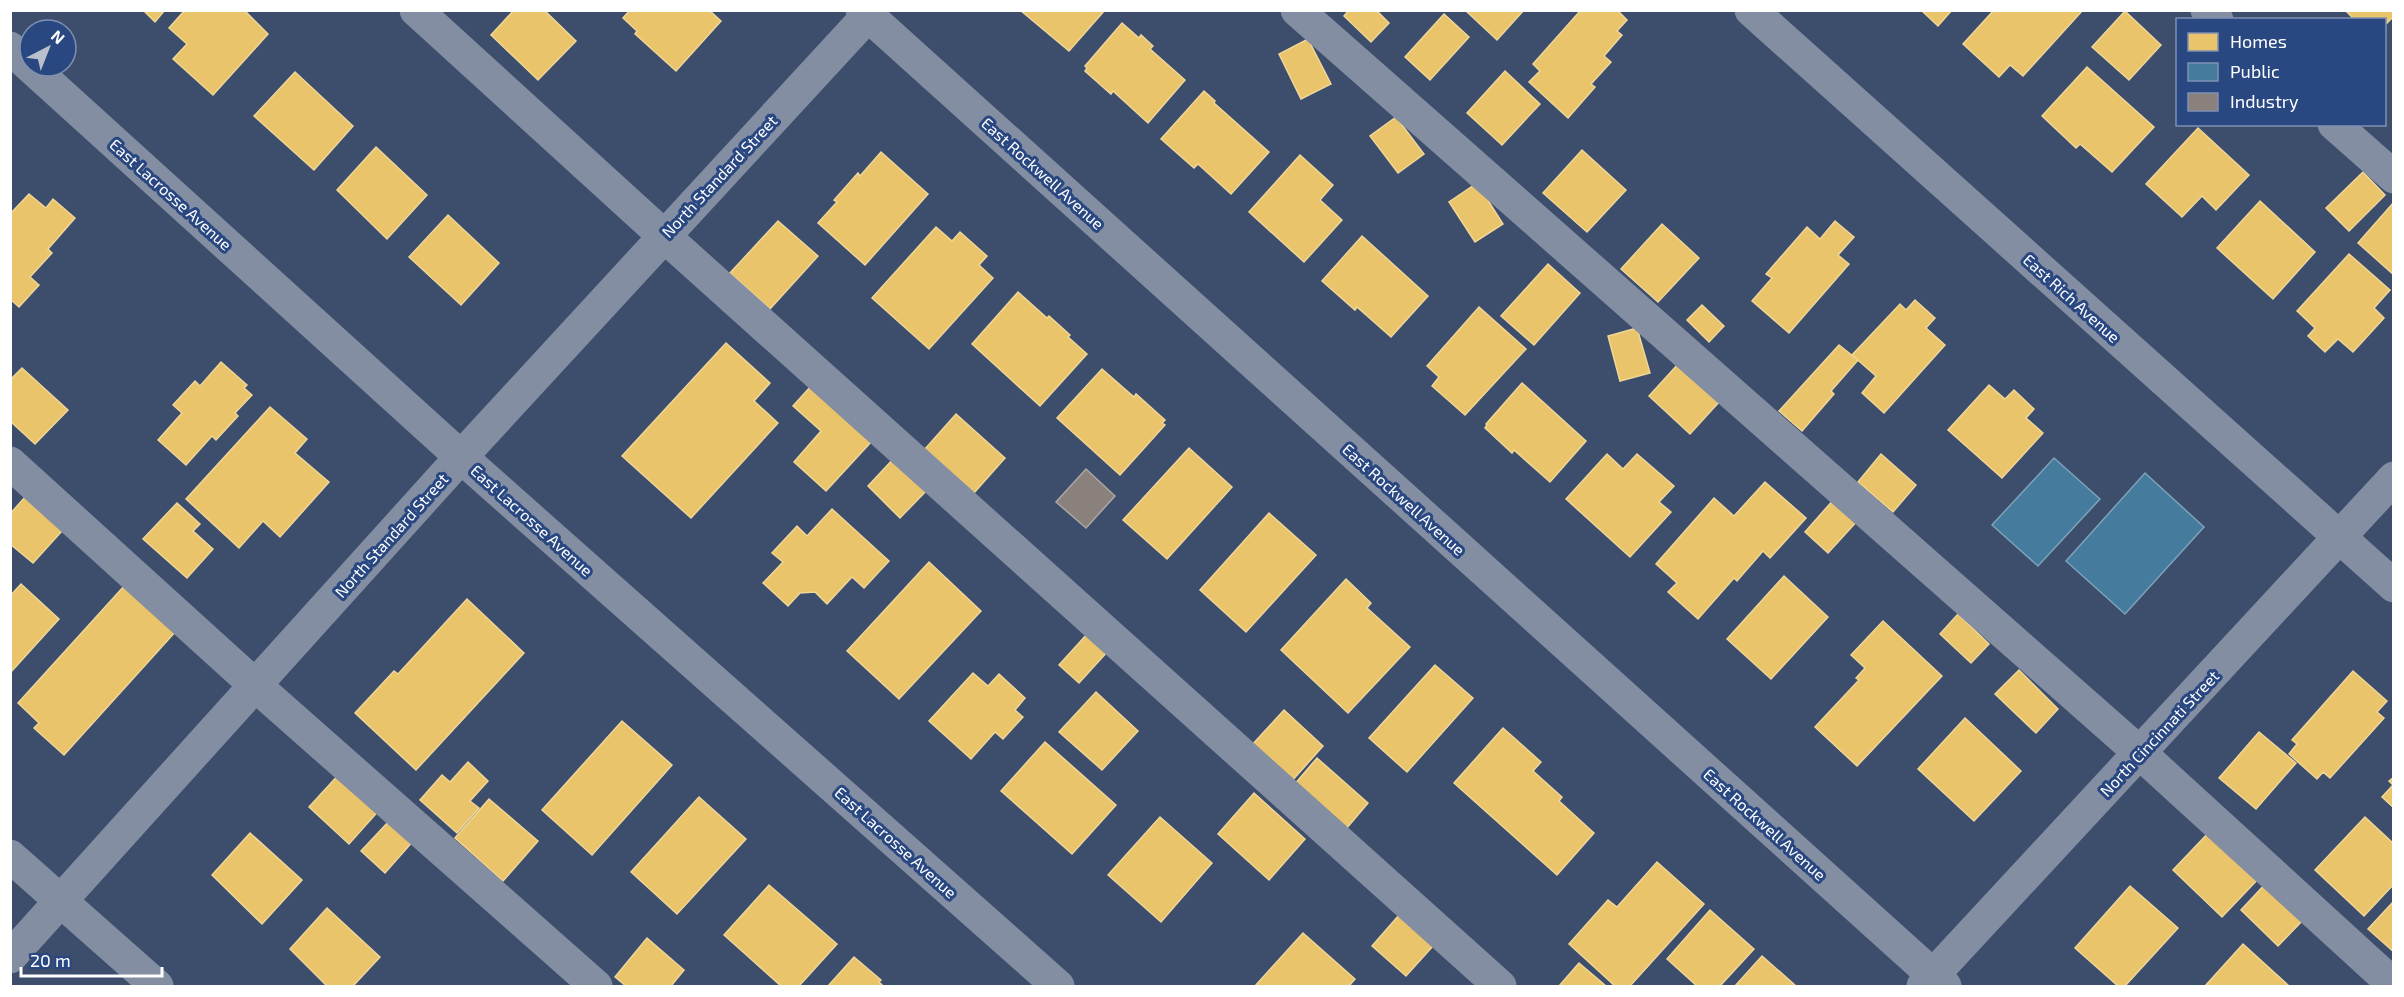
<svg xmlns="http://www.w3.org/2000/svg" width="2404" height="997" font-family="'Exo 2',sans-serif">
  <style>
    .homes { fill: #e9c46a; stroke: #f0d697; stroke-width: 1.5 }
    .public { fill: #457b9d; stroke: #7da3ba; stroke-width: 1.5 }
    .industry { fill: #8a817c; stroke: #ada7a3; stroke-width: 1.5 }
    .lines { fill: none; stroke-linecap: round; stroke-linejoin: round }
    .minor { stroke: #838ea2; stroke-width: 33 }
    .labels { text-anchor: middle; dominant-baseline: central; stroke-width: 6; stroke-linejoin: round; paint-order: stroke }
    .street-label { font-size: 16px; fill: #fff; stroke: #294780 }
  </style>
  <rect width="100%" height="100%" fill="#3d4d6c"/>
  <!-- homes -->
  <g class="homes">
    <polygon points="143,10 165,10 155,22"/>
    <polygon points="185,10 244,10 268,34 213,95 173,59 187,44 169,28"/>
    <polygon points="514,10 544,10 576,41 538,80 491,35"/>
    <polygon points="630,10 709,10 721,21 676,71 635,34 637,31 623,18"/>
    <polygon points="1020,10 1105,10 1069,51"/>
    <polygon points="1349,10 1376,10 1389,23 1371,42 1344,16"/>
    <polygon points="1465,10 1524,10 1497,40"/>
    <polygon points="1581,10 1617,10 1627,20 1617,31 1622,35 1604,56 1611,62 1591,84 1595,87 1568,118 1529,82 1540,71 1533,64"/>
    <polygon points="1921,10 1952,10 1938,26"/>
    <polygon points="1994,10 2081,10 2082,11 2023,76 2010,65 1999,77 1963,44"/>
    <polygon points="2345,10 2394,10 2394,16 2384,26 2384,20 2355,20"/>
    <polygon points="2125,11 2161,45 2129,80 2092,47"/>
    <polygon points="1444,14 1469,37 1430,80 1405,57"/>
    <polygon points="1122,23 1139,38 1141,35 1153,46 1150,49 1185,80 1148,123 1113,91 1111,94 1085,71 1087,68 1085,66"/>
    <polygon points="1308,39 1331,84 1301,99 1279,54"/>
    <polygon points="2087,67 2154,127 2112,172 2080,144 2076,148 2042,116"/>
    <polygon points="1505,71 1540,104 1502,145 1467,113"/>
    <polygon points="295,72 353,126 314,170 254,116"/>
    <polygon points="1204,91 1215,101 1214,103 1269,152 1231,194 1198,164 1194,168 1161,139"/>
    <polygon points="1396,117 1424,154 1398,173 1370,136"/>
    <polygon points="2198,128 2249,175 2216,210 2202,196 2182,217 2146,184"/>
    <polygon points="376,147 427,195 387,239 337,190"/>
    <polygon points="1582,150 1626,190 1587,232 1543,193"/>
    <polygon points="881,152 928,194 865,265 818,223 837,202 834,200 858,173 860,176"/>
    <polygon points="1300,155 1333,185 1320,200 1342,220 1304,262 1249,212"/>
    <polygon points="2363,172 2385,195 2349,231 2326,208"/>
    <polygon points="1477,183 1503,224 1475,242 1449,202"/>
    <polygon points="29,194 46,208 53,199 75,218 48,249 52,253 30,277 39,285 19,307 10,299 10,214"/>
    <polygon points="2260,201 2315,252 2273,299 2217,248"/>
    <polygon points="2394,202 2394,275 2358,243"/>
    <polygon points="448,215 499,263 461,305 409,257"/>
    <polygon points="778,221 818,256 770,309 730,273"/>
    <polygon points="1835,221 1854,237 1838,255 1849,264 1789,333 1752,301 1772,278 1766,274 1807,227 1820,239"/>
    <polygon points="1662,224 1699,258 1658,302 1621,269"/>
    <polygon points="936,227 952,241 960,232 987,256 979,265 993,278 929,349 872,298"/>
    <polygon points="1362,236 1428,296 1391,337 1357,307 1355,310 1322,281"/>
    <polygon points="2349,254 2390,290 2374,308 2384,318 2353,352 2338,339 2325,352 2308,336 2315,328 2297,311"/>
    <polygon points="1548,264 1580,293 1534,345 1501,316"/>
    <polygon points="1018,292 1047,318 1049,316 1070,335 1068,337 1087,354 1040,406 972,344"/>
    <polygon points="1915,300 1935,318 1926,328 1945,345 1884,413 1862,393 1876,376 1852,355 1900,304 1906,310"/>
    <polygon points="1702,305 1724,326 1709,342 1687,320"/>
    <polygon points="1479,307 1526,349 1465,415 1432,386 1439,377 1427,366"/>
    <polygon points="1637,328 1650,373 1620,381 1608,336"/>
    <polygon points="726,343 770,383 754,401 778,423 691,518 622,456"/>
    <polygon points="1839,345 1858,360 1831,391 1834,394 1802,431 1779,411"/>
    <polygon points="221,362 247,385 244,388 252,395 235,413 238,416 216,440 212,436 186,465 158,440 182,413 173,405 195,381 200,386"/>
    <polygon points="1679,363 1720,401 1690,434 1649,396"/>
    <polygon points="22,368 68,410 35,444 10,421 10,380"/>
    <polygon points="1102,369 1134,397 1136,394 1165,420 1162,423 1165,425 1120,475 1057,418"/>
    <polygon points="1522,383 1586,441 1550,482 1514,450 1512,453 1485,428 1487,425 1486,424"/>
    <polygon points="1989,385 2005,399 2014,390 2034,409 2026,418 2043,433 2002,478 1948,430"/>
    <polygon points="811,386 872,441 826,491 794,462 821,431 793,406"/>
    <polygon points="270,407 307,439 295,453 329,482 280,537 263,521 239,548 186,499"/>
    <polygon points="956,414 1005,458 974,493 925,449"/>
    <polygon points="1189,448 1232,487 1167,559 1123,520"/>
    <polygon points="1607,454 1623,469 1637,454 1674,486 1659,502 1671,512 1630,557 1566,499"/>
    <polygon points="1881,454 1916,485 1893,512 1858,482"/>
    <polygon points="895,457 928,489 900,518 868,486"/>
    <polygon points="1765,482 1806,518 1770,558 1763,551 1737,581 1734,578 1698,619 1668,592 1677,583 1656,564 1714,498 1734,516"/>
    <polygon points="33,488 71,521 33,563 10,544 10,514"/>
    <polygon points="1835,498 1859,519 1828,553 1805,532"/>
    <polygon points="177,503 200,524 193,531 213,549 187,578 143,539"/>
    <polygon points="832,509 889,561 864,588 852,577 827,604 815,592 800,593 788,606 763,583 783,562 772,553 797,526 807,536"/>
    <polygon points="1269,513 1316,555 1246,632 1200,590"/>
    <polygon points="929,562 981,611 899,699 847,651"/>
    <polygon points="1784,576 1828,617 1771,679 1727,639"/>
    <polygon points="1346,579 1371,603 1367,608 1410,647 1348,713 1281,650"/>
    <polygon points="21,584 59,619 10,673 10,596"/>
    <polygon points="125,585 176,631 64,755 34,728 39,723 18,703"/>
    <polygon points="467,599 524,653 416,770 355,713 394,671 398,674"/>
    <polygon points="1958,614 1989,644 1971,663 1940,634"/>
    <polygon points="1883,621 1942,676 1857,766 1815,727 1859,680 1856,678 1865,668 1851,655"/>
    <polygon points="1088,633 1108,651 1079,683 1059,665"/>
    <polygon points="1435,665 1473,698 1407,772 1369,738"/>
    <polygon points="2019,670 2058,709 2036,733 1995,694"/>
    <polygon points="2353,671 2387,701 2377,712 2384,718 2330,778 2323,772 2317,779 2289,754 2297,744 2292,740"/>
    <polygon points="973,673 988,686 999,674 1025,698 1015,710 1023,717 1003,739 995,732 971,759 929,721"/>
    <polygon points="1096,692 1138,731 1102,770 1059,732"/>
    <polygon points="1284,710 1323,746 1291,782 1251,746"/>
    <polygon points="1965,718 2021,771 1974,821 1918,769"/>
    <polygon points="622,721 672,765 592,855 542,810"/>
    <polygon points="1503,728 1541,762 1533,771 1562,797 1559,801 1594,833 1557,875 1454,783"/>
    <polygon points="2259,732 2296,763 2256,809 2219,778"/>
    <polygon points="1045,742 1116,805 1072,854 1001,791"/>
    <polygon points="1317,758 1368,803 1346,829 1294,785"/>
    <polygon points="468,762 488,781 470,801 479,808 457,833 420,800 442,775 450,782"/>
    <polygon points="341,772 381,808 349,844 309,807"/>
    <polygon points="2394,777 2394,808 2382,797 2393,785 2389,781"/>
    <polygon points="1254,793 1305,839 1269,880 1218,834"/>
    <polygon points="699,797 746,839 677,914 631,872"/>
    <polygon points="489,799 538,841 503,881 455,838"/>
    <polygon points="1160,817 1212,863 1161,922 1108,875"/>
    <polygon points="2365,817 2394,844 2394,884 2364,916 2315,870"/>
    <polygon points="391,819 414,840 385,873 361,851"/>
    <polygon points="2212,829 2261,876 2222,917 2173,870"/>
    <polygon points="250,833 302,880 262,924 212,875"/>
    <polygon points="1657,862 1704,904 1630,986 1615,986 1569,944 1608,900 1617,907"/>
    <polygon points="2267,882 2305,918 2278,946 2241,910"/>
    <polygon points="769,885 837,944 799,986 781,986 724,935"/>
    <polygon points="2130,886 2178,928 2125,986 2118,986 2075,948"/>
    <polygon points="2394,901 2394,952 2368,929"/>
    <polygon points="327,908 380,957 353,986 327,986 290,949"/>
    <polygon points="1710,910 1754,949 1720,986 1697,986 1667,959"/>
    <polygon points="1399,915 1433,946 1406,976 1372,946"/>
    <polygon points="1303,933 1355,979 1349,986 1255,986"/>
    <polygon points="647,938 684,970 671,986 626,986 615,977"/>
    <polygon points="2243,944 2289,986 2205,986"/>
    <polygon points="1762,956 1796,986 1735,986"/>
    <polygon points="854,957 881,980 879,982 883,986 828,986"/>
    <polygon points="1579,963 1606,986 1559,986"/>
  </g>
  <!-- public -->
  <g class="public">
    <polygon points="2054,458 2100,499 2038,566 1992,525"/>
    <polygon points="2145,473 2204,527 2125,614 2066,561"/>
  </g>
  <!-- industry -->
  <polygon class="industry" points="1086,469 1115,496 1086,528 1056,502"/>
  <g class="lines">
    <!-- minor -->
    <g class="minor">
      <polyline points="416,10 664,236 1500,986"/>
      <polyline points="862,10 1945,986"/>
      <polyline points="1297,10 2140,753 2394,985"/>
      <polyline points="1751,10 2394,586"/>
      <polyline points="2207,10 2217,20"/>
      <polyline points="10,48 461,457 1058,986"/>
      <polyline points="2334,124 2394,177"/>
      <polyline points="10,463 256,686 596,986"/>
      <polyline points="10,856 157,986"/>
      <polyline points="10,957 461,457 873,10"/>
      <polyline points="1923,986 2394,478"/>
    </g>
  </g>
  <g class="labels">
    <!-- street labels -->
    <g class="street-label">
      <text transform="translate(1043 173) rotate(42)">East Rockwell Avenue</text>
      <text transform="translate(719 176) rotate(-47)">North Standard Street</text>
      <text transform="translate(171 194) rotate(42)">East Lacrosse Avenue</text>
      <text transform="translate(2072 298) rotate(42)">East Rich Avenue</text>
      <text transform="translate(1404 499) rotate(42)">East Rockwell Avenue</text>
      <text transform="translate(532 520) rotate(42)">East Lacrosse Avenue</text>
      <text transform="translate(391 535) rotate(-48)">North Standard Street</text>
      <text transform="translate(2159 733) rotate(-47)">North Cincinnati Street</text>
      <text transform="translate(1765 824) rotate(42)">East Rockwell Avenue</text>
      <text transform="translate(896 842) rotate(42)">East Lacrosse Avenue</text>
    </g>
  </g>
  <!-- border -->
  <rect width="2404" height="997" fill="none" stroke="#ffffff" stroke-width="24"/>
  <!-- legend -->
  <rect x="2176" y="18" width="210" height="108" fill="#294780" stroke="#7f91b3" stroke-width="1.5"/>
  <rect x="2188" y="33" width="30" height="18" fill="#e9c46a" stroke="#7f91b3" stroke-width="1.5"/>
  <text x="2230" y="48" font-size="18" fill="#ffffff">Homes</text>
  <rect x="2188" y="63" width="30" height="18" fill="#457b9d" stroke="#7f91b3" stroke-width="1.5"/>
  <text x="2230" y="78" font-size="18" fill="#ffffff">Public</text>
  <rect x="2188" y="93" width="30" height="18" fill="#8a817c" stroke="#7f91b3" stroke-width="1.5"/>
  <text x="2230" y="108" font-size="18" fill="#ffffff">Industry</text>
  <!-- north arrow -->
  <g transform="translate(48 48) rotate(42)"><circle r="28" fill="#294780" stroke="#7f91b3" stroke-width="1.5"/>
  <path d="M0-4.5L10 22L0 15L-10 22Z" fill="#bbc1cc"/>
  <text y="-9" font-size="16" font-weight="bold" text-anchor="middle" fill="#ffffff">N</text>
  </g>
  <!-- scale -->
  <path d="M21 967v9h141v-9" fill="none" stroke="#ffffff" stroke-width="3"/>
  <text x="30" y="967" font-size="18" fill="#ffffff" stroke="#294780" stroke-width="4.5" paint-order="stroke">20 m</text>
</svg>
